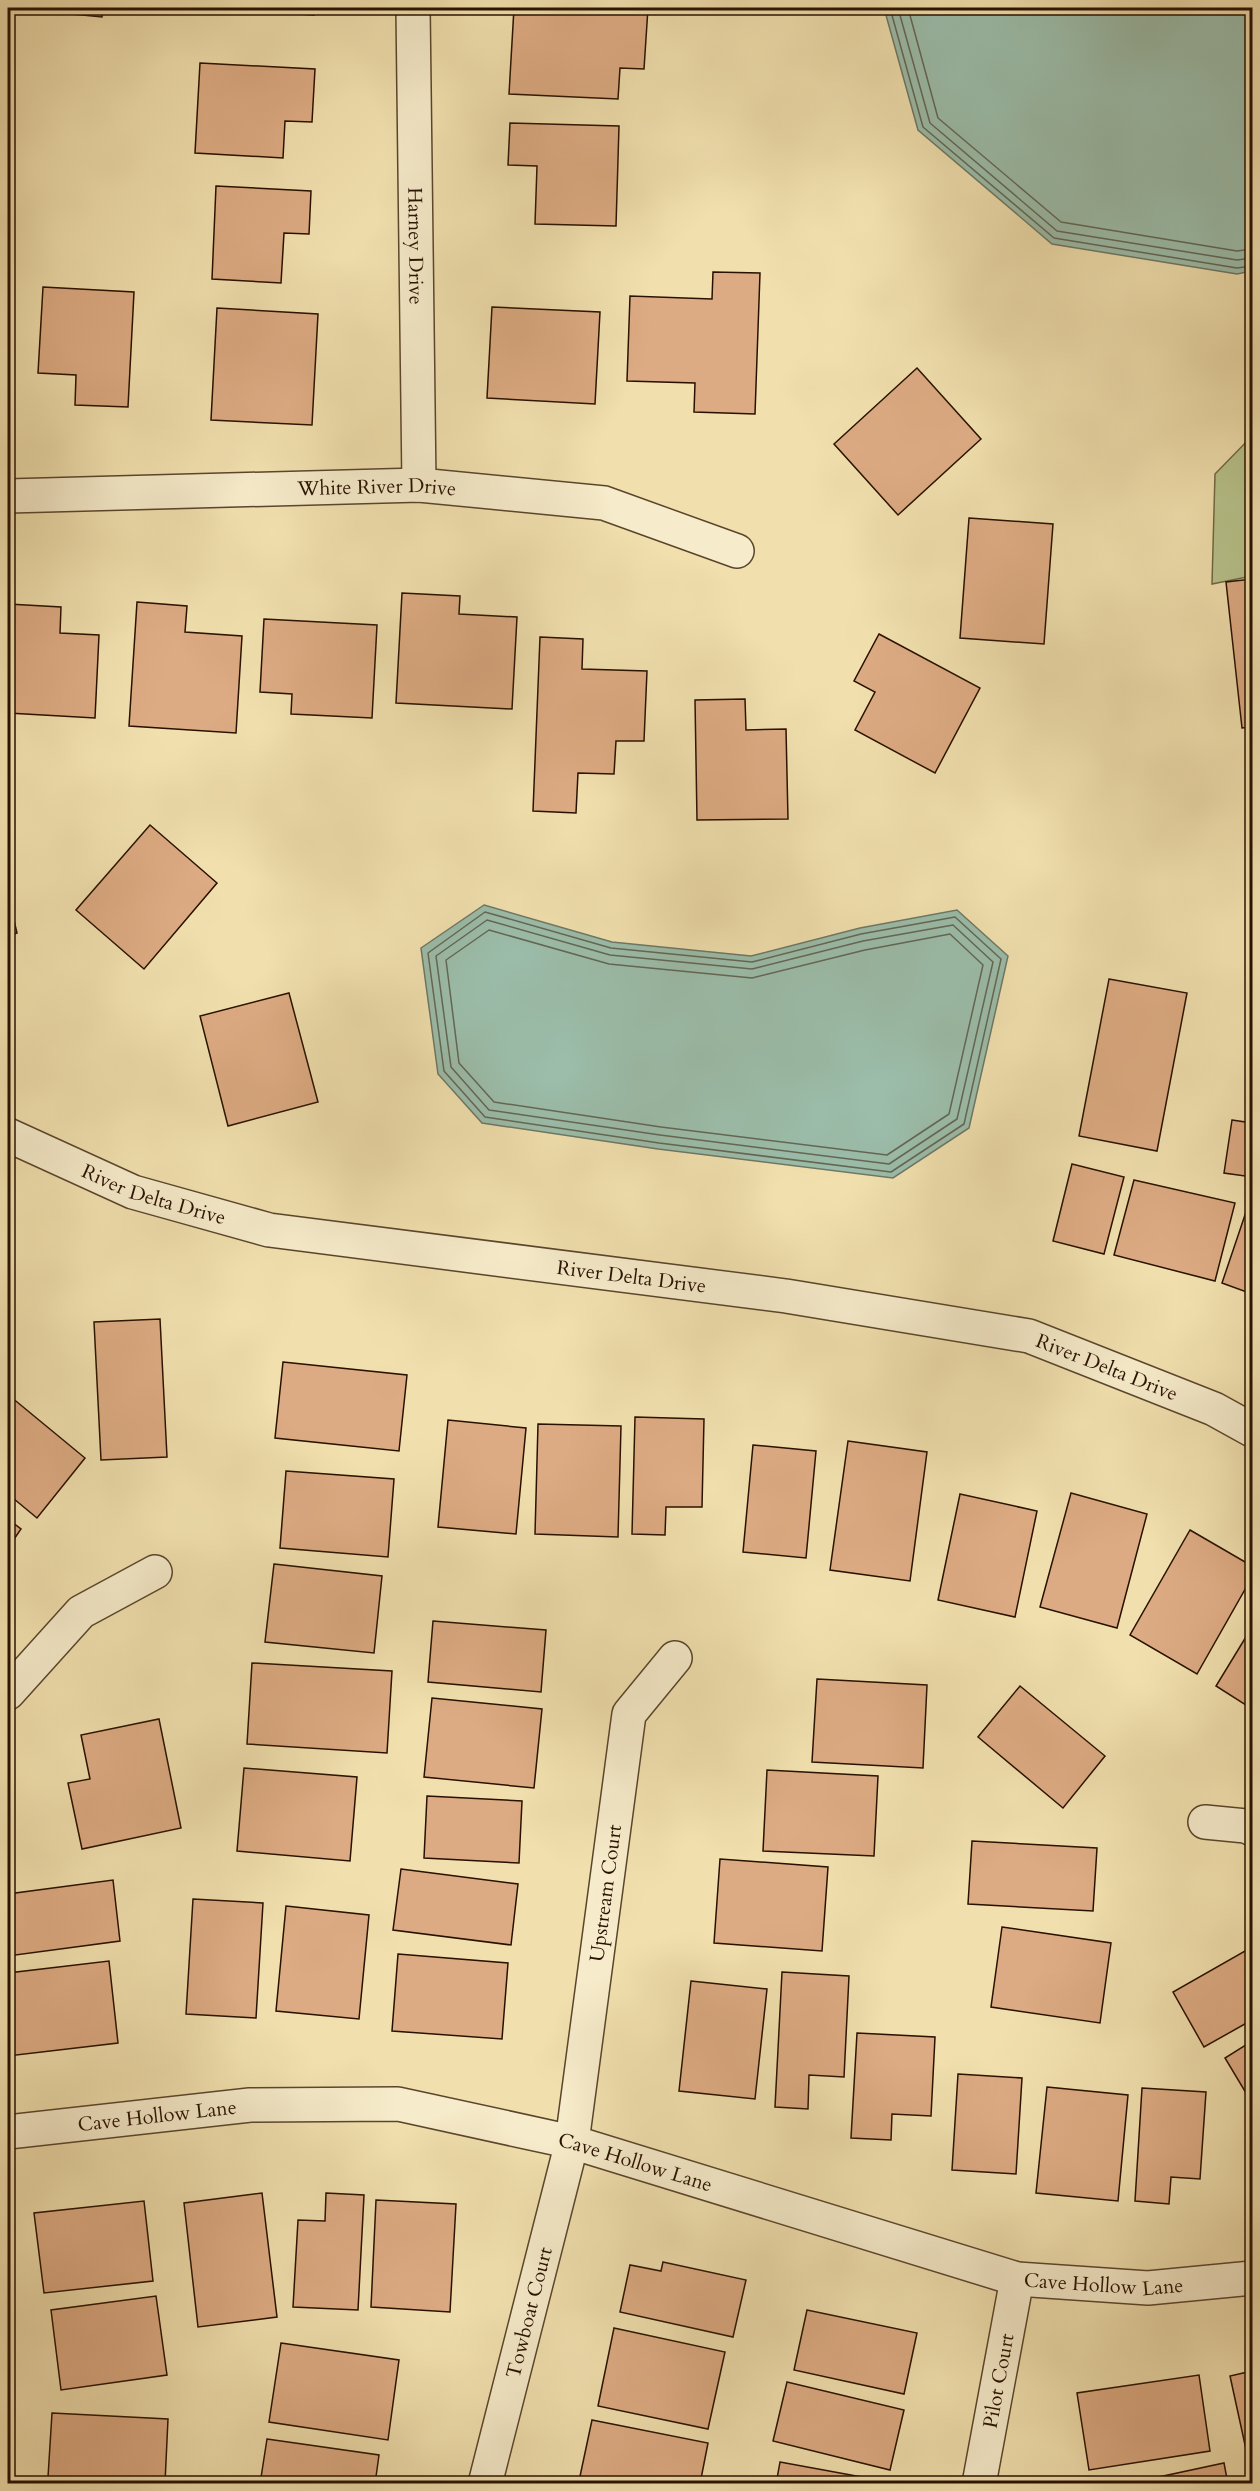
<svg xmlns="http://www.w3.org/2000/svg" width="1260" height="2491" font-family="Cardo,serif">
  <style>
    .green { fill: #b8c38c; stroke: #706a46; stroke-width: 1.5 }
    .water { fill: #9bbdaa; stroke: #6d7866; stroke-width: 1.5 }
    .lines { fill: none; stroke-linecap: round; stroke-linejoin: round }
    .shore { stroke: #626755; stroke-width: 1.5 }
    .building { fill: #ddab83; stroke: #281100; stroke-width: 1.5 }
    .minor-casing { stroke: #5a452c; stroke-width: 36 }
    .minor { stroke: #f6ebca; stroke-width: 33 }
    .labels { text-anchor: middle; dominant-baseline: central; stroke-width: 6; stroke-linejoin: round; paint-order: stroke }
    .street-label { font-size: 20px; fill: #281100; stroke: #f6ebca }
  </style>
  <rect width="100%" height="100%" fill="#f1e0ae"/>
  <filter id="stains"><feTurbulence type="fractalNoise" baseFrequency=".00333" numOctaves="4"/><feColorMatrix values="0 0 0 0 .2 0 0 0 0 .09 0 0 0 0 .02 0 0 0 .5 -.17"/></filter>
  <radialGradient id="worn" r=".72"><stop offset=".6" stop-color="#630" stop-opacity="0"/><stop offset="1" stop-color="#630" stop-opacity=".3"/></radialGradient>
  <!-- green -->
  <polygon class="green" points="1252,436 1252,576 1212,584 1215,474"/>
  <!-- water -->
  <g class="water">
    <polygon points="884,8 1252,8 1252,271 1237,274 1052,244 918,130"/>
    <polygon points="484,905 612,942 751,956 860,928 957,910 1008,956 969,1128 893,1178 658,1149 482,1123 438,1074 421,948"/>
  </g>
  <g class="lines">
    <!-- shore -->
    <g class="shore">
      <polyline points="890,8 923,127 1054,238 1237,268 1252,266"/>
      <polyline points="898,8 930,123 1057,231 1237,260 1252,258"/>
      <polyline points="908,8 938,118 1061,222 1237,251 1252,249"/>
      <polygon points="485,912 611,948 752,962 861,934 955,917 1001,959 964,1124 891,1172 659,1143 485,1117 444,1071 428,953"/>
      <polygon points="487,920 610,955 752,969 863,941 953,925 993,962 957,1119 889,1164 660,1135 489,1110 451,1067 436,956"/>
      <polygon points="489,930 609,964 752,978 865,950 950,934 983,965 949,1114 887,1155 661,1127 494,1102 459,1063 446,960"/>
    </g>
  </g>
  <!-- building -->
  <g class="building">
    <polygon points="31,8 103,8 102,17 31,10"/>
    <polygon points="196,8 314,8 314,15"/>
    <polygon points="514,8 648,8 644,69 620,68 618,99 509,94"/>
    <polygon points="200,63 315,69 312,122 285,121 283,158 195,153"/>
    <polygon points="510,123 619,126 616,226 535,224 537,166 508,165"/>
    <polygon points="216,186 311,191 309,234 284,233 281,283 212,279"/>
    <polygon points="713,272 760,273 755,414 694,412 695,383 627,381 630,296 712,299"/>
    <polygon points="43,287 134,292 128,407 75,405 76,375 38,373"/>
    <polygon points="492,307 600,312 595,404 487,398"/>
    <polygon points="217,308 318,314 312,425 211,420"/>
    <polygon points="917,368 981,439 898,515 834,444"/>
    <polygon points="969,518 1053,524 1044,644 960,638"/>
    <polygon points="1252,579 1252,727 1242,728 1226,582"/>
    <polygon points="402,593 460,596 459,614 517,617 512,709 396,703"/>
    <polygon points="137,602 187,606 185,632 242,636 236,733 129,726"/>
    <polygon points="8,604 61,607 60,633 99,635 95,718 8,713"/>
    <polygon points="264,619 377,625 372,718 291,714 292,694 260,692"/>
    <polygon points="879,634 980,688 935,773 855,730 875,692 854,681"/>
    <polygon points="540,637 583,639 582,669 647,671 644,741 616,741 614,774 578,773 576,813 533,811"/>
    <polygon points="745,699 746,730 786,729 788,819 697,820 695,700"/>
    <polygon points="150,825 217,883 144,969 76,910"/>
    <polygon points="8,895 17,933 8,936"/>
    <polygon points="1109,979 1187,993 1157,1151 1079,1136"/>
    <polygon points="289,993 318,1102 228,1126 200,1016"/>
    <polygon points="1232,1120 1252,1123 1252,1177 1224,1173"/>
    <polygon points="1072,1164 1124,1177 1104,1254 1053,1241"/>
    <polygon points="1134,1180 1235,1203 1215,1281 1114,1255"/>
    <polygon points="1247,1209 1252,1211 1252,1294 1222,1283"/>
    <polygon points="160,1319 167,1457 101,1460 94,1322"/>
    <polygon points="283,1362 407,1375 399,1451 275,1438"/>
    <polygon points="11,1397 85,1458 37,1518 8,1494 8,1402"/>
    <polygon points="635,1417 704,1419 702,1507 666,1507 665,1535 632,1534"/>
    <polygon points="448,1420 526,1428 516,1534 438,1527"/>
    <polygon points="538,1424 621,1426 618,1537 535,1534"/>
    <polygon points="848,1441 927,1452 910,1581 830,1570"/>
    <polygon points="753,1445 816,1451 806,1558 743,1552"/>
    <polygon points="286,1471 394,1479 388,1557 280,1548"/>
    <polygon points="1071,1493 1147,1514 1117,1628 1040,1607"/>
    <polygon points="960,1494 1037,1511 1015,1617 938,1600"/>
    <polygon points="8,1519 21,1529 8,1548"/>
    <polygon points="1190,1530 1252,1566 1252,1577 1197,1674 1130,1635"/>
    <polygon points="274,1564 382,1576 374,1653 265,1642"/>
    <polygon points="433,1621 546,1630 541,1692 428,1682"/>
    <polygon points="1252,1627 1252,1709 1216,1686"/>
    <polygon points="252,1663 392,1671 387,1753 247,1744"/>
    <polygon points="817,1679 927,1685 923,1768 812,1762"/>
    <polygon points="1020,1686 1105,1756 1063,1808 978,1737"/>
    <polygon points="432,1698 542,1709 534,1788 424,1777"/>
    <polygon points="159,1719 181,1828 82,1849 68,1783 90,1779 81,1735"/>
    <polygon points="244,1768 357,1777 350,1861 237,1851"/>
    <polygon points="767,1770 878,1776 874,1856 763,1851"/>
    <polygon points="427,1796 522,1801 519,1863 424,1858"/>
    <polygon points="972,1841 1097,1848 1093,1911 968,1904"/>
    <polygon points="720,1859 828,1867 822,1951 714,1943"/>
    <polygon points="401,1869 518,1884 511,1945 393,1930"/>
    <polygon points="113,1880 120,1941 8,1956 8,1894"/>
    <polygon points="193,1899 263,1903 256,2018 186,2014"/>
    <polygon points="286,1906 369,1915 359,2019 276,2011"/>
    <polygon points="1002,1927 1111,1943 1100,2023 991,2007"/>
    <polygon points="1252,1947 1252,2020 1204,2047 1173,1992"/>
    <polygon points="398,1954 508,1963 502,2039 392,2031"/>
    <polygon points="109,1961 118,2043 8,2056 8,1973"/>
    <polygon points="782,1972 849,1976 844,2077 809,2075 808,2109 775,2107"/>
    <polygon points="691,1981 767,1989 755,2099 679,2091"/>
    <polygon points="857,2033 935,2037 931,2116 892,2114 891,2140 851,2138"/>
    <polygon points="1252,2041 1252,2103 1225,2058"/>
    <polygon points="958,2074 1022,2078 1016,2174 952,2170"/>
    <polygon points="1047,2087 1128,2095 1118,2201 1036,2193"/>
    <polygon points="1142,2088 1206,2092 1200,2179 1171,2177 1169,2204 1135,2201"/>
    <polygon points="262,2193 277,2317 198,2327 184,2203"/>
    <polygon points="326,2193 364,2195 358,2310 293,2307 298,2220 325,2221"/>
    <polygon points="376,2200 456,2204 450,2312 371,2307"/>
    <polygon points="144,2201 153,2281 44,2293 34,2213"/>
    <polygon points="663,2262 746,2280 733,2337 620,2312 630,2265 661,2271"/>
    <polygon points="156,2296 167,2375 61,2390 51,2310"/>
    <polygon points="807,2310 917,2333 904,2394 794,2370"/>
    <polygon points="614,2328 725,2352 708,2429 598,2406"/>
    <polygon points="281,2343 399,2360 388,2440 269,2422"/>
    <polygon points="1252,2371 1252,2477 1230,2376"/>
    <polygon points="1199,2375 1210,2451 1089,2470 1077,2393"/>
    <polygon points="787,2382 904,2410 890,2470 773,2441"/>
    <polygon points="52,2413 168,2419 165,2483 48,2477"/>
    <polygon points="592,2420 708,2443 700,2484 590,2484 579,2481"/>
    <polygon points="267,2439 379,2455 375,2484 260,2484"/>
    <polygon points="780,2462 889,2482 776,2484"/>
    <polygon points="1224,2463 1228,2484 1126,2484"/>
  </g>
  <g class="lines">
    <!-- minor casing -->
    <g class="minor-casing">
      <g id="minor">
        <path id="s1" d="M 413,8 L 419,485"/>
        <path id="s2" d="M 8,496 L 419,485 L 604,503 L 737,551"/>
        <path id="s3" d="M 8,1135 L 133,1192 L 269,1230 L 786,1296 L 1029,1336 L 1214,1409 L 1252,1430"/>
        <polyline points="8,1693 81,1612 155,1572"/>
        <polyline points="1205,1822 1246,1826 1252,1829"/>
        <path id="s4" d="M 8,2132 L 250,2105 L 398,2104 L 572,2142 L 1017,2279 L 1148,2288 L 1252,2278"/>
        <path id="s5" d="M 485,2484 L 572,2142 L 629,1714 L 675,1658"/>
        <path id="s6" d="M 979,2484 L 1017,2279"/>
      </g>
    </g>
    <!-- minor -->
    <use href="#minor" class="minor"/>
  </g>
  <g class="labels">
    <!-- street labels -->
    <g class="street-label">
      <text stroke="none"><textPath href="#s1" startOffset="238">Harney Drive</textPath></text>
      <text stroke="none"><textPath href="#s2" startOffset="369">White River Drive</textPath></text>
      <text stroke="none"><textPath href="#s3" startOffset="158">River Delta Drive</textPath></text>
      <text stroke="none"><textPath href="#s3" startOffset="644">River Delta Drive</textPath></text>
      <text stroke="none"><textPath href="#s3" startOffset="1130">River Delta Drive</textPath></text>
      <text stroke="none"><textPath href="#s5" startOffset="604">Upstream Court</textPath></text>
      <text stroke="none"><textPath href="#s4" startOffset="150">Cave Hollow Lane</textPath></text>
      <text stroke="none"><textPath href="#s4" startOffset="636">Cave Hollow Lane</textPath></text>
      <text stroke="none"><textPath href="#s4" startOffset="1122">Cave Hollow Lane</textPath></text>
      <text stroke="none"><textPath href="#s5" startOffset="177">Towboat Court</textPath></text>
      <text stroke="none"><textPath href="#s6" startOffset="105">Pilot Court</textPath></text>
    </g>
  </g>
  <!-- margin -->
  <rect width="1260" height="2491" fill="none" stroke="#f1e0ae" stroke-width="30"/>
  <rect x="9" y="9" width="1242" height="2473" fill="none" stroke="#281100" stroke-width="3"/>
  <rect x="15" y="15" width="1230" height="2461" fill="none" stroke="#281100" stroke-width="1.5"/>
  <rect width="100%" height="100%" filter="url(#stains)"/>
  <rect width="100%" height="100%" fill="url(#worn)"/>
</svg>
